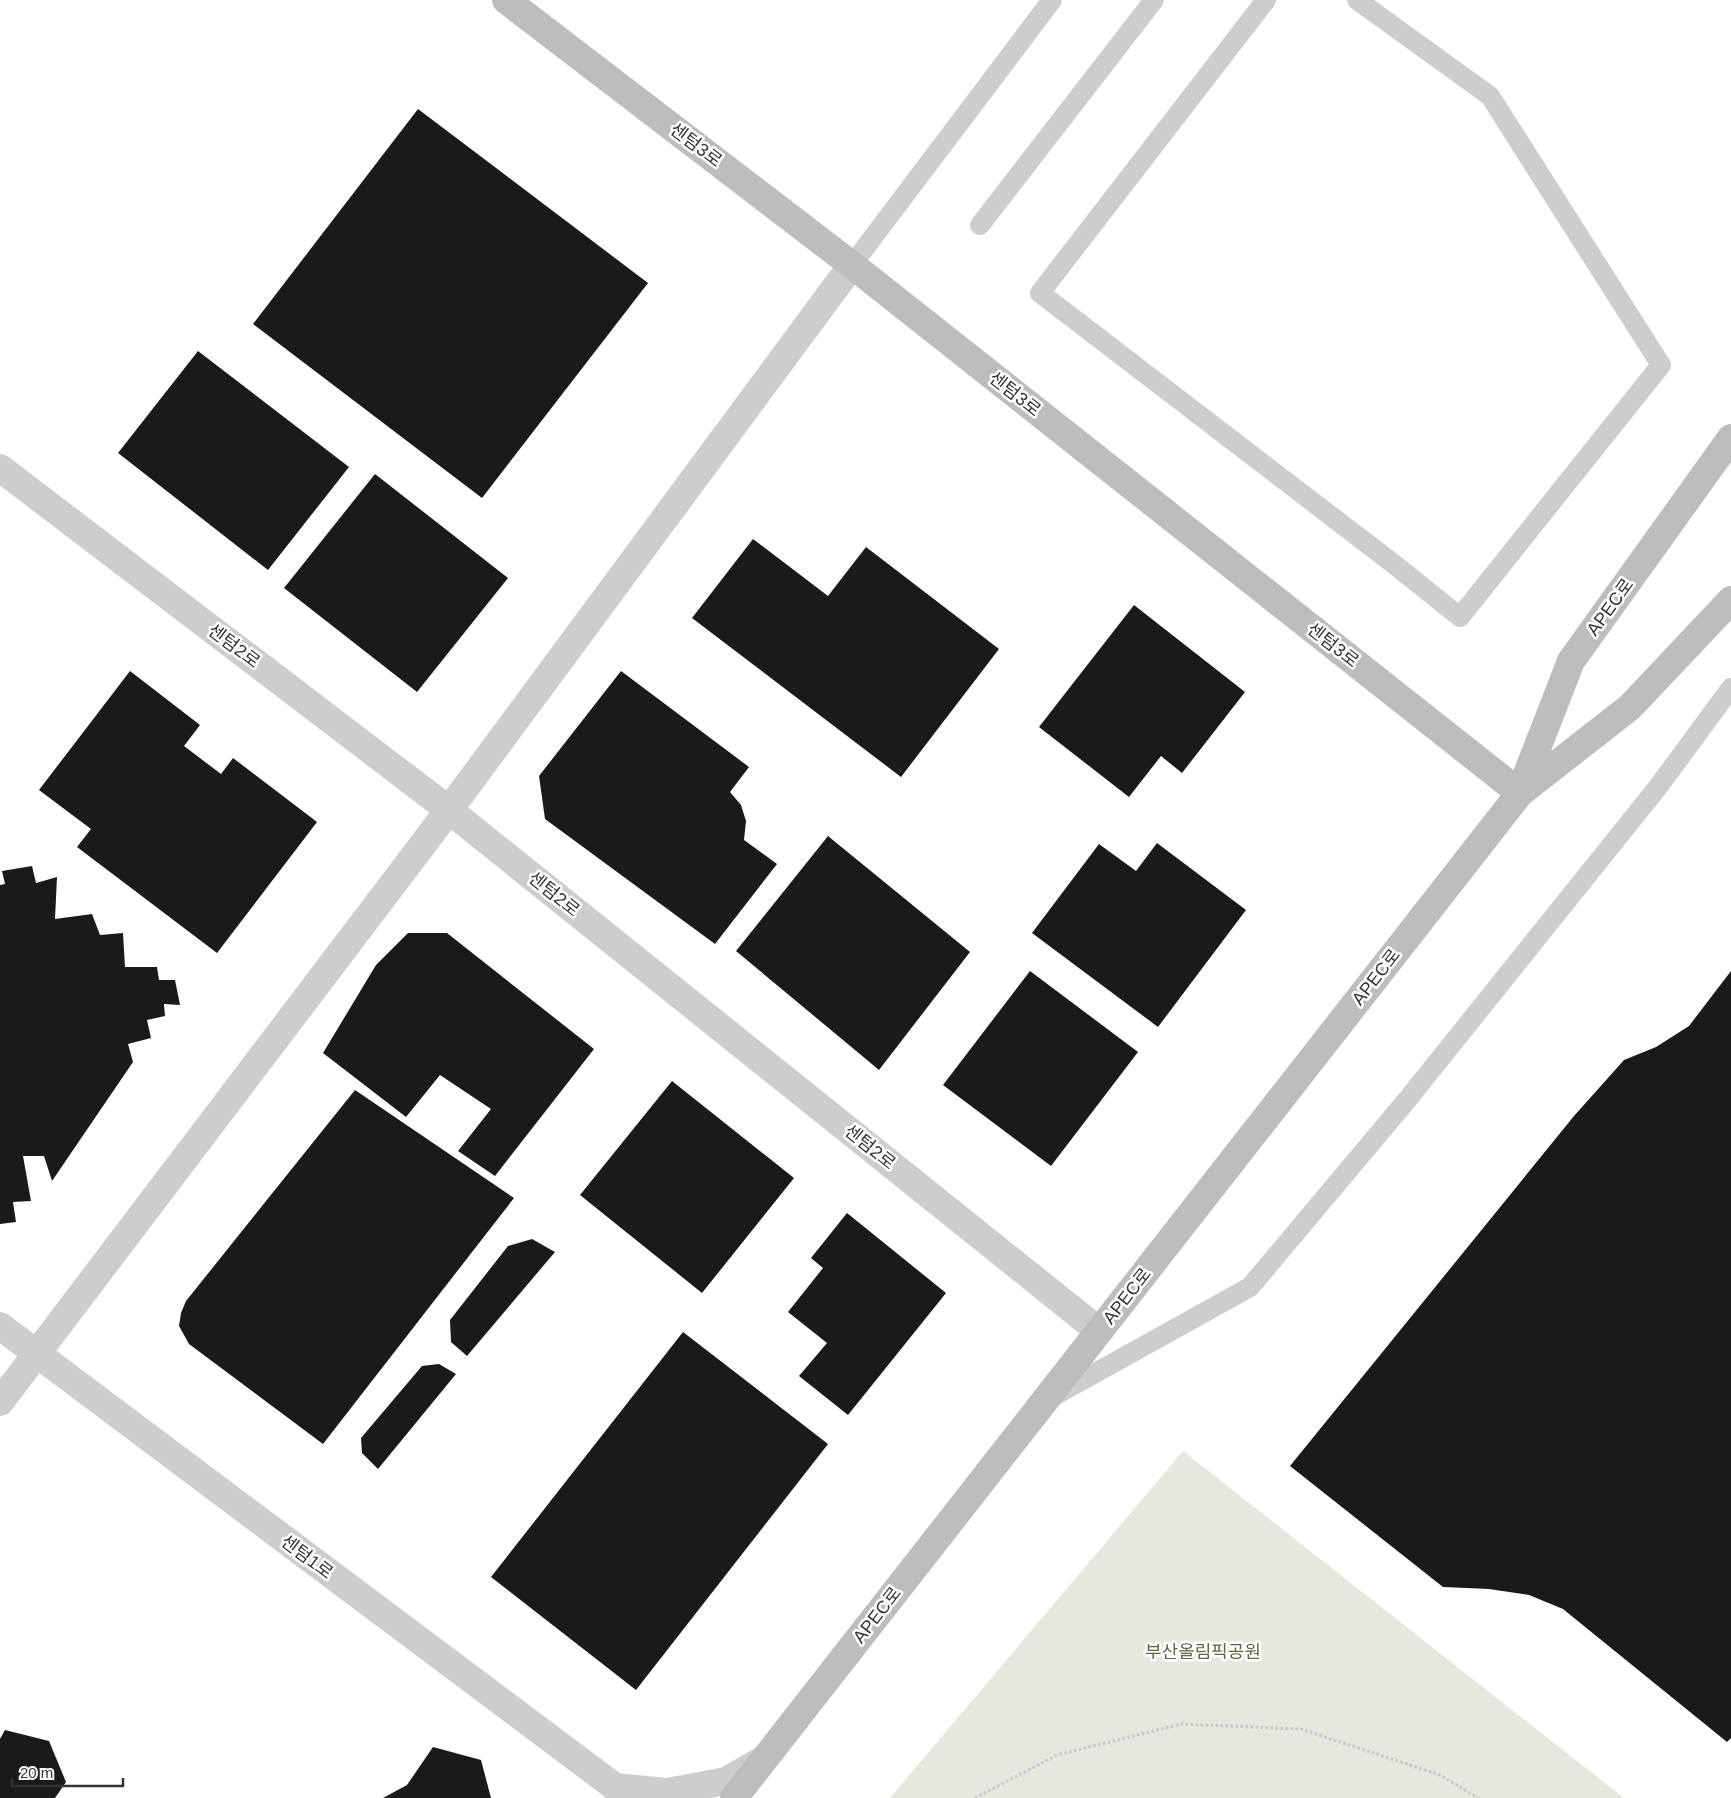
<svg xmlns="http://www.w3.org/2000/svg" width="1731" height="1798" font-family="Helvetica,'Noto Sans KR',sans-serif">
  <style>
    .green { fill: #e4e8dd }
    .building { fill: #1a1a1a }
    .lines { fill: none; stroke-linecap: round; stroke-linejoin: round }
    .path { stroke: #c7c7c7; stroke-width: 3; stroke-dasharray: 2.5 2.5; stroke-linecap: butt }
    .service { stroke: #cdcdcd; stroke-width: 20 }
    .minor { stroke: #cdcdcd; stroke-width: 28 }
    .secondary { stroke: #bdbdbd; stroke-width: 28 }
    .labels { text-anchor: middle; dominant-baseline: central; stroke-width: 5; stroke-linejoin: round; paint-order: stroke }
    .street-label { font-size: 18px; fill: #333; stroke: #fff }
    .park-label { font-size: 18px; fill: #5b6a44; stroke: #fff }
  </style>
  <rect width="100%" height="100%" fill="#fff"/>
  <!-- green -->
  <polygon class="green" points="1183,1451 1624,1798 890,1798"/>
  <!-- building -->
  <g class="building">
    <polygon points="418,109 648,283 482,498 253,324"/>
    <polygon points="198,351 349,467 268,570 118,453"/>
    <polygon points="375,474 508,578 417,692 284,588"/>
    <polygon points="753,539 828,596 866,547 999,649 901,777 692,618"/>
    <polygon points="1134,605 1245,692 1182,773 1161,756 1129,797 1039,727"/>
    <polygon points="130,671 200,725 184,746 221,774 233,758 317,822 217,953 77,847 91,829 39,790"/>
    <polygon points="621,671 749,767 730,792 741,805 746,821 744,840 777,864 715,944 545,819 539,776"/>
    <polygon points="828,836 970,952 879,1070 736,951"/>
    <polygon points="1157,843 1246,910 1158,1027 1032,933 1099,844 1136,871"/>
    <polygon points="32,866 36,883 57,877 55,919 92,914 100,935 123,933 125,967 157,967 159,980 175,980 180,1005 164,1004 165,1016 147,1020 151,1038 128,1044 133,1062 52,1181 44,1156 23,1156 31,1201 13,1202 16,1222 0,1224 0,885 5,884 2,871"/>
    <polygon points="408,933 447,933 594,1049 495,1176 458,1151 491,1109 440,1075 406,1117 323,1053 376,965"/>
    <polygon points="1030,971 1138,1052 1051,1166 943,1085"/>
    <polygon points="1731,971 1731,1738 1727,1742 1563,1609 1529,1595 1489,1589 1443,1587 1290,1466 1574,1116 1624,1060 1656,1047 1689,1026"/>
    <polygon points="672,1081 794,1178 702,1293 580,1195"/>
    <polygon points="355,1090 514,1198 323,1444 189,1344 179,1326 181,1313 186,1301"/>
    <polygon points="847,1213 946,1293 848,1415 799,1376 827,1343 788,1312 823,1268 811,1258"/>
    <polygon points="532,1239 555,1252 467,1356 451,1342 450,1320 508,1246"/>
    <polygon points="683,1332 828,1444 636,1690 491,1577"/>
    <polygon points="439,1364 456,1374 378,1469 362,1453 361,1438 422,1366"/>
    <polygon points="5,1730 49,1741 66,1782 55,1798 0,1798 0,1739"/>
    <polygon points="433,1747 481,1760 491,1798 383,1798 407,1785"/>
  </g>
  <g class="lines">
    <!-- path -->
    <polyline class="path" points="975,1798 1057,1755 1181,1724 1301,1729 1440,1775 1478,1798"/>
    <!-- service -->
    <g class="service">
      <polyline points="1266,0 1040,293 1395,565 1460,617 1661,365 1490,96 1357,0"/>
      <polyline points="980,225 1154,0"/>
      <polyline points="852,265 1052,0"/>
      <polyline points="1052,1397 1250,1287 1407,1100 1658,787 1731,688"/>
    </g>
    <!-- minor -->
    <g class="minor">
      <polyline points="0,468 449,810 1099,1331"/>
      <polyline points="0,1326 615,1787 620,1798"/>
      <polyline points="0,1402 449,810 852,265"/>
      <polyline points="615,1787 667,1792 726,1781 764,1759"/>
    </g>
    <!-- secondary -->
    <g class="secondary">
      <polyline points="506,0 852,265 1520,793"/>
      <polyline points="1520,792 1571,661 1731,438"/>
      <polyline points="734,1798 1520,793 1630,707 1731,600"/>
    </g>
  </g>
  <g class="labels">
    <!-- street labels -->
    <g class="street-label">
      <text transform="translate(696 145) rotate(37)">센텀3로</text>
      <text transform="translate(1015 394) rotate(38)">센텀3로</text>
      <text transform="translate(1610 607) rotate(-54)">APEC로</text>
      <text transform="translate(1333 645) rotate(38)">센텀3로</text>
      <text transform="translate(234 646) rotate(37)">센텀2로</text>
      <text transform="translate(554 894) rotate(39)">센텀2로</text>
      <text transform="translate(1376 977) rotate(-52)">APEC로</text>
      <text transform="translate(870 1147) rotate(39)">센텀2로</text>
      <text transform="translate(1127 1296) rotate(-52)">APEC로</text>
      <text transform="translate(307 1557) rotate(37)">센텀1로</text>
      <text transform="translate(877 1615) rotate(-52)">APEC로</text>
    </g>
    <!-- park labels -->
    <g class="park-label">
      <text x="1203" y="1652">부산올림픽공원</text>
    </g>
  </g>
  <!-- scale -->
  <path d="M12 1778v8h111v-8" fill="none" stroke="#333333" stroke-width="2.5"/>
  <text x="20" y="1778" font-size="15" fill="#333333" stroke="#ffffff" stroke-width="4" paint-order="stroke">20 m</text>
</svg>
